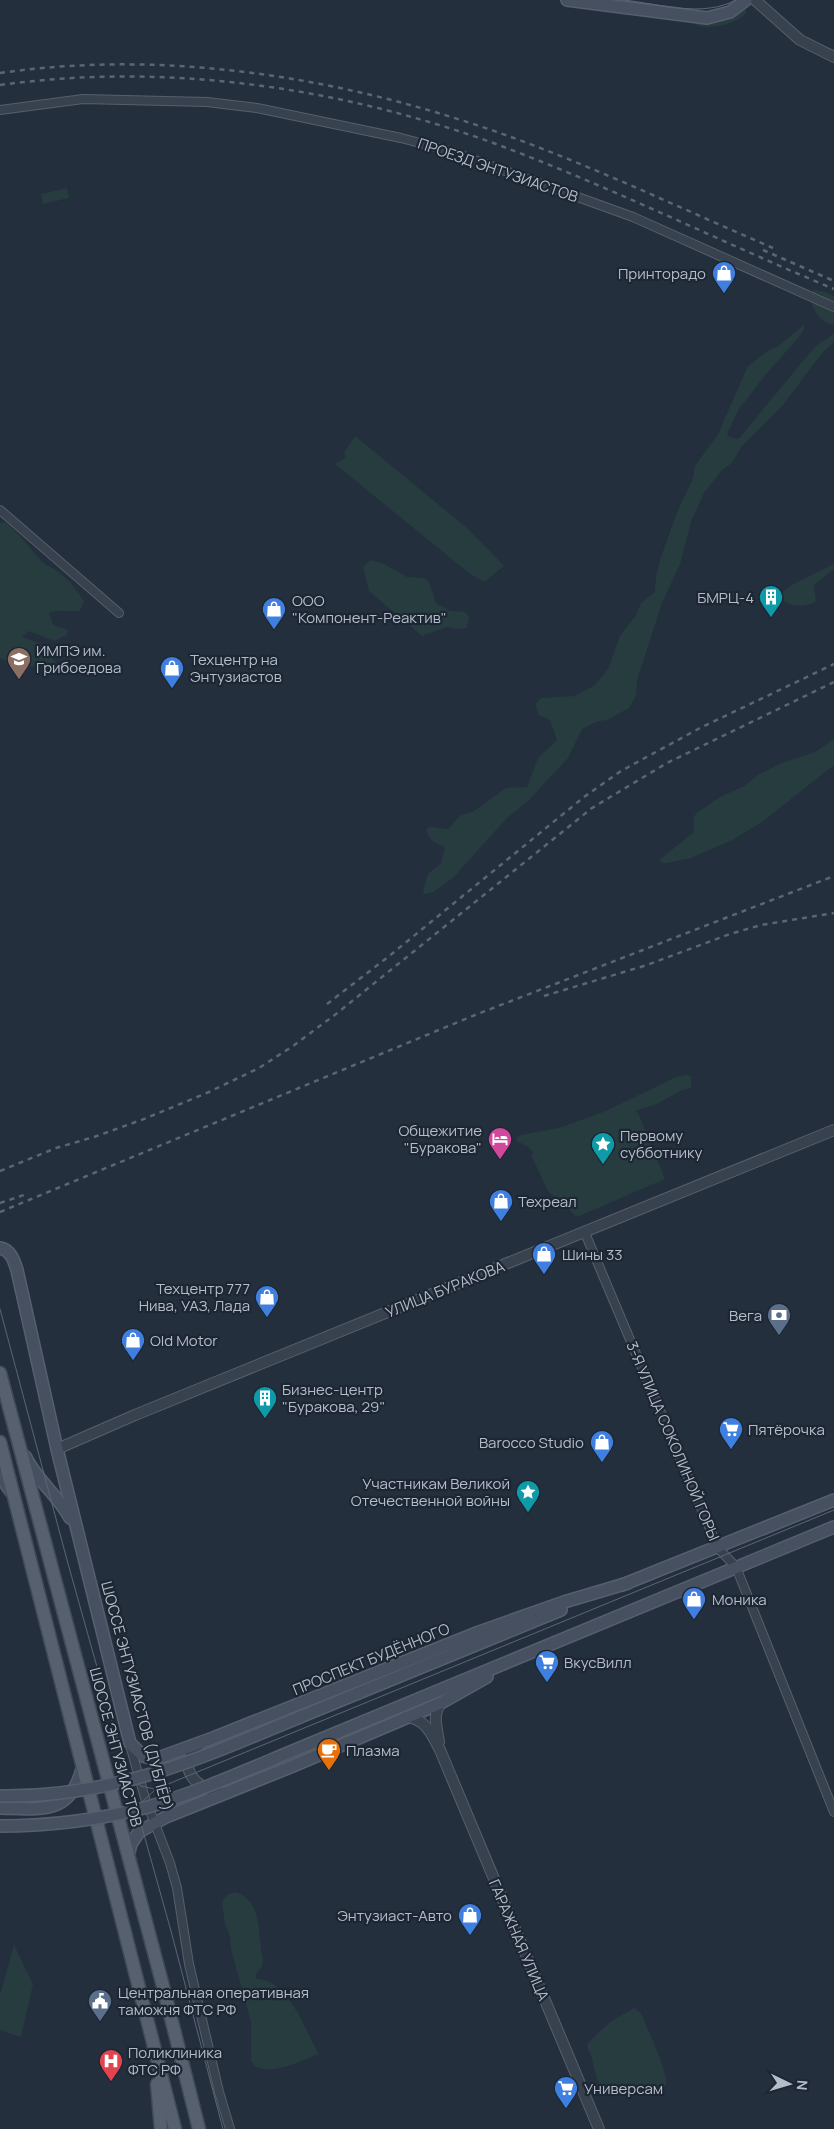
<svg xmlns="http://www.w3.org/2000/svg" width="834" height="2129" font-family="Manrope,sans-serif">
  <style>
    .green { fill: #263c3f }
    .lines { fill: none; stroke-linecap: round; stroke-linejoin: round }
    .minor-casing { stroke: #565f6c; stroke-width: 10 }
    .tertiary-casing { stroke: #565f6c; stroke-width: 12 }
    .secondary-casing { stroke: #565f6c; stroke-width: 14 }
    .primary-casing { stroke: #414a57; stroke-width: 15 }
    .minor { stroke: #38414e; stroke-width: 8 }
    .tertiary { stroke: #38414e; stroke-width: 10 }
    .secondary { stroke: #465061; stroke-width: 11 }
    .primary { stroke: #56606e; stroke-width: 12 }
    .tram { stroke: #5a6575; stroke-width: 1 }
    .rail { stroke: #5a6575; stroke-width: 2.5; stroke-dasharray: 5 5; stroke-linecap: butt }
    .secondary-bridge-casing { stroke: #565f6c; stroke-width: 14; stroke-linecap: butt }
    .secondary-bridge { stroke: #465061; stroke-width: 11 }
    .labels { text-anchor: middle; dominant-baseline: central; stroke-width: 4.5; stroke-linejoin: round; paint-order: stroke }
    .street-label { font-size: 15px; fill: #b4bcc9; stroke: #1d2633 }
    .poi-label { font-size: 15px; fill: #b4bcc9; stroke: #1d2633; text-anchor: start }
  </style>
  <rect width="100%" height="100%" fill="#242f3e"/>
  <!-- green -->
  <g class="green">
    <path d="M 745,9 L 747,12 C 733,27 705,31 688,22 L 688,19 C 710,24 726,23 745,9 Z"/>
    <polygon points="67,188 69,198 43,204 41,194"/>
    <path d="M 813,290 L 825,292 L 834,296 L 834,325 C 820,324 806,303 813,290 Z"/>
    <path d="M 804,325 L 804,329 L 800,336 L 767,373 L 739,409 L 727,434 L 730,437 L 738,439 L 741,436 L 808,355 L 817,345 L 834,334 L 834,342 L 822,353 L 783,405 L 742,446 L 732,463 L 722,470 L 704,493 L 691,522 L 680,564 L 662,603 L 637,680 L 636,696 L 629,708 L 607,720 L 598,721 L 582,729 L 568,758 L 528,801 L 507,818 L 453,878 L 433,892 L 425,894 L 423,891 L 428,874 L 441,863 L 445,847 C 437,844 426,839 427,829 L 430,827 L 448,829 L 460,816 L 474,811 L 506,788 L 527,787 L 538,758 L 557,740 L 550,720 L 539,715 L 535,704 L 541,698 L 575,696 L 595,685 L 608,669 L 620,636 L 636,615 L 641,603 L 655,592 L 656,577 L 660,560 L 676,515 L 693,478 L 695,466 L 718,434 L 748,366 L 769,350 L 777,347 Z"/>
    <polygon points="355,436 467,528 504,566 484,582 469,573 335,464 346,458 344,453"/>
    <path d="M 0,522 L 7,523 L 20,536 L 43,563 L 57,571 L 70,582 L 84,601 L 80,611 C 69,612 59,609 49,613 L 53,625 L 68,630 L 67,635 L 54,641 L 29,631 L 22,637 L 39,643 L 60,667 L 51,672 L 41,666 L 19,667 L 0,658 Z"/>
    <polygon points="370,560 384,564 407,577 424,578 429,582 436,603 450,611 465,612 469,617 467,628 459,629 447,627 422,636 369,591 363,567"/>
    <path d="M 834,564 L 834,569 L 814,585 L 816,601 C 809,607 792,607 784,601 L 782,593 L 792,585 Z"/>
    <polygon points="834,739 834,765 762,822 732,840 691,858 666,863 662,863 659,860 694,832 694,816 697,813 720,797 744,786 758,775 782,763 815,752"/>
    <path d="M 687,1075 L 691,1076 L 691,1088 C 678,1090 666,1100 654,1105 C 648,1107 640,1108 635,1112 L 638,1113 L 665,1179 L 577,1217 L 548,1191 L 531,1155 L 534,1153 L 527,1146 L 516,1141 L 517,1137 L 521,1135 L 559,1128 L 606,1111 L 676,1077 Z"/>
    <path d="M 235,1892 C 260,1899 258,1927 261,1947 C 261,1953 264,1957 263,1963 C 262,1968 258,1971 255,1976 L 257,1979 C 290,1981 304,2029 319,2054 C 302,2060 263,2081 251,2061 L 251,2022 L 231,1949 L 230,1936 L 225,1924 L 222,1902 L 227,1895 Z"/>
    <polygon points="14,1945 33,1984 21,2037 0,2030 0,1995"/>
    <path d="M 634,2008 L 641,2013 C 647,2029 667,2068 666,2083 C 665,2089 657,2094 652,2095 C 637,2091 606,2098 599,2084 C 594,2073 594,2060 588,2049 L 587,2045 L 590,2041 L 610,2022 Z"/>
  </g>
  <g class="lines">
    <!-- minor casing -->
    <g class="minor-casing">
      <g id="minor">
        <polyline points="0,110 83,99 207,102 257,108 401,138 450,151 633,217 834,307"/>
        <polyline points="0,510 119,613"/>
        <polyline points="585,1233 718,1548 736,1567 834,1812"/>
        <polyline points="130,1745 145,1798 170,1863 177,1888 189,1964 219,2092 230,2129"/>
      </g>
    </g>
    <!-- tertiary casing -->
    <g class="tertiary-casing">
      <g id="tertiary">
        <polyline points="755,0 800,40 834,57"/>
        <polyline points="57,1449 135,1415 834,1130"/>
        <path d="M 407,1717 C 426,1719 432,1735 440,1750 L 599,2129"/>
        <path d="M 202,1742 C 173,1766 194,1788 223,1794"/>
        <path d="M 439,1742 C 437,1728 432,1715 441,1703"/>
      </g>
    </g>
    <!-- secondary casing -->
    <g class="secondary-casing">
      <g id="secondary">
        <polyline points="567,0 707,18 730,12 746,0"/>
        <path d="M 0,1248 C 11,1250 14,1261 17,1270 L 57,1449 L 130,1743 L 143,1756 L 150,1758 L 161,1757 L 213,1738 L 479,1632 L 564,1602 L 628,1583"/>
        <path d="M 25,1456 C 36,1480 58,1495 70,1518"/>
        <polyline points="0,1476 12,1493"/>
        <polyline points="622,1585 834,1500"/>
        <polyline points="300,1717 561,1610"/>
        <polyline points="312,1743 834,1527"/>
        <path d="M 0,1808 C 42,1809 72,1815 83,1765"/>
        <polyline points="128,1856 131,1844 139,1832 166,1817 293,1766 441,1703 487,1677"/>
      </g>
    </g>
    <!-- primary casing -->
    <g class="primary-casing">
      <g id="primary">
        <polyline points="0,1373 164,1990 199,2129"/>
        <polyline points="0,1442 175,2129"/>
        <polyline points="157,2084 161,2129"/>
      </g>
    </g>
    <!-- minor -->
    <use href="#minor" class="minor"/>
    <!-- tertiary -->
    <use href="#tertiary" class="tertiary"/>
    <!-- secondary -->
    <use href="#secondary" class="secondary"/>
    <!-- primary -->
    <use href="#primary" class="primary"/>
    <!-- tram -->
    <g class="tram">
      <path d="M 624,0 C 660,4 702,18 736,0"/>
      <polyline points="0,1309 67,1560 171,1931 223,2129"/>
      <polyline points="126,1774 141,1786 159,1790"/>
      <polyline points="138,1814 141,1803 156,1789 834,1510"/>
    </g>
    <!-- rail -->
    <g class="rail">
      <path d="M 0,73 C 167,49 339,77 497,132 C 591,165 682,209 773,248"/>
      <path d="M 0,85 C 166,62 339,87 496,144 C 611,187 721,242 834,289"/>
      <polyline points="763,250 834,281"/>
      <polyline points="544,996 647,965 730,934 761,925 834,913"/>
      <polyline points="327,1004 388,957 584,797 621,771 700,728 834,664"/>
      <polyline points="0,1171 56,1148 94,1137 144,1119 209,1092 259,1068 293,1046 336,1014 592,808 667,763 834,682"/>
      <polyline points="0,1203 24,1195"/>
      <polyline points="0,1212 475,1015 834,876"/>
    </g>
    <!-- secondary-bridge casing -->
    <g class="secondary-bridge-casing">
      <g id="secondary-bridge">
        <path d="M 0,1796 C 113,1798 199,1759 300,1717"/>
        <path d="M 0,1826 C 50,1826 99,1820 148,1807 C 204,1790 258,1765 312,1743"/>
      </g>
    </g>
    <!-- secondary-bridge -->
    <use href="#secondary-bridge" class="secondary-bridge"/>
  </g>
  <!-- icons -->
  <defs>
    <g id="shop-pin" transform="scale(1.25)"><path d="M0 17L-7.5 6A9.5 9.5 0 1 1 7.5 6Z" fill="#3f7fe0" stroke="#1d2633"/><path d="M-5-2.5h2.3a2.7 3.5 0 0 1 5.4 0H5L5.5 6h-11ZM-1.5-2.5h3a1.5 2.3 0 0 0-3 0Z" fill="#fff"/></g>
    <g id="building-pin" transform="scale(1.25)"><path d="M0 17L-7.5 6A9.5 9.5 0 1 1 7.5 6Z" fill="#0f9aa8" stroke="#1d2633"/><path d="M-4-6H4V6H1V3H-1V6H-4ZM-2.5-4.3h1.7v1.8h-1.7ZM.8-4.3h1.7v1.8H.8ZM-2.5-1h1.7V.8h-1.7ZM.8-1h1.7V.8H.8Z" fill="#fff"/></g>
    <g id="university-pin" transform="scale(1.25)"><path d="M0 17L-7.5 6A9.5 9.5 0 1 1 7.5 6Z" fill="#8d6e63" stroke="#1d2633"/><path d="M0-5L7-2L0 1L-7-2ZM-4 1L0 2.5L4 1V4Q0 6-4 4Z" fill="#fff"/></g>
    <g id="hotel-pin" transform="scale(1.25)"><path d="M0 17L-7.5 6A9.5 9.5 0 1 1 7.5 6Z" fill="#d1479c" stroke="#1d2633"/><path d="M-6-4.5h1.5V1H6V5H4.5V3h-9V5H-6ZM-4 0a1.8 1.8 0 1 1 3.6 0ZM.5 0V-2.5h3Q6-2.5 6 0Z" fill="#fff"/></g>
    <g id="sight-pin" transform="scale(1.25)"><path d="M0 17L-7.5 6A9.5 9.5 0 1 1 7.5 6Z" fill="#0f9aa8" stroke="#1d2633"/><path d="M0-6L1.8-2.2L6-1.7L2.9 1.2L3.7 5.4L0 3.3L-3.7 5.4L-2.9 1.2L-6-1.7L-1.8-2.2Z" fill="#fff"/></g>
    <g id="bank-pin" transform="scale(1.25)"><path d="M0 17L-7.5 6A9.5 9.5 0 1 1 7.5 6Z" fill="#5c6f8a" stroke="#1d2633"/><path d="M-6-4H6V4H-6ZM0-2.3a2.3 2.3 0 1 0 0 4.6a2.3 2.3 0 1 0 0-4.6Z" fill="#fff"/></g>
    <g id="supermarket-pin" transform="scale(1.25)"><path d="M0 17L-7.5 6A9.5 9.5 0 1 1 7.5 6Z" fill="#3f7fe0" stroke="#1d2633"/><path d="M-6-5.5h2.5l.6 2H6L4.5 2H-2.5L-4.4-4H-6ZM-1.5 3.2a1.3 1.3 0 1 0 .1 0ZM3 3.2a1.3 1.3 0 1 0 .1 0Z" fill="#fff"/></g>
    <g id="cafe-pin" transform="scale(1.25)"><path d="M0 17L-7.5 6A9.5 9.5 0 1 1 7.5 6Z" fill="#e8710a" stroke="#1d2633"/><path d="M-5.5-4.5H6V0H3Q3 3.5 0 3.5H-2.5Q-5.5 3.5-5.5 0ZM3-3.2v2h1.7v-2ZM-6 4.5H4V6H-6Z" fill="#fff"/></g>
    <g id="civic-pin" transform="scale(1.25)"><path d="M0 17L-7.5 6A9.5 9.5 0 1 1 7.5 6Z" fill="#5c6f8a" stroke="#1d2633"/><path d="M-.6-6.5H3V-4.5H.6V-3L4-1V1h2V6H-6V1h2V-1L-.6-3ZM-1.2 2.5V6h2.4V2.5Z" fill="#fff"/></g>
    <g id="hospital-pin" transform="scale(1.25)"><path d="M0 17L-7.5 6A9.5 9.5 0 1 1 7.5 6Z" fill="#e0444e" stroke="#1d2633"/><path d="M-5-5h3v3.5h4V-5h3V5h-3V1.5h-4V5h-3Z" fill="#fff"/></g>
  </defs>
  <g fill-rule="evenodd">
    <use href="#shop-pin" x="724" y="273"/>
    <use href="#building-pin" x="771" y="597"/>
    <use href="#shop-pin" x="274" y="609"/>
    <use href="#university-pin" x="19" y="659"/>
    <use href="#shop-pin" x="172" y="668"/>
    <use href="#hotel-pin" x="500" y="1139"/>
    <use href="#sight-pin" x="603" y="1144"/>
    <use href="#shop-pin" x="501" y="1201"/>
    <use href="#shop-pin" x="544" y="1254"/>
    <use href="#shop-pin" x="267" y="1297"/>
    <use href="#bank-pin" x="779" y="1315"/>
    <use href="#shop-pin" x="133" y="1340"/>
    <use href="#building-pin" x="265" y="1398"/>
    <use href="#supermarket-pin" x="731" y="1429"/>
    <use href="#shop-pin" x="602" y="1442"/>
    <use href="#sight-pin" x="528" y="1492"/>
    <use href="#shop-pin" x="694" y="1599"/>
    <use href="#supermarket-pin" x="547" y="1662"/>
    <use href="#cafe-pin" x="329" y="1750"/>
    <use href="#shop-pin" x="470" y="1915"/>
    <use href="#civic-pin" x="100" y="2001"/>
    <use href="#hospital-pin" x="111" y="2061"/>
    <use href="#supermarket-pin" x="566" y="2088"/>
  </g>
  <g class="labels">
    <!-- street labels -->
    <g class="street-label">
      <text transform="translate(498 170) rotate(19)">ПРОЕЗД ЭНТУЗИАСТОВ</text>
      <text transform="translate(445 1289) rotate(-22)">УЛИЦА БУРАКОВА</text>
      <text transform="translate(673 1441) rotate(67)">3-Я УЛИЦА СОКОЛИНОЙ ГОРЫ</text>
      <text transform="translate(371 1659) rotate(-22)">ПРОСПЕКТ БУДЁННОГО</text>
      <text transform="translate(137 1696) rotate(75)">ШОССЕ ЭНТУЗИАСТОВ (ДУБЛЁР)</text>
      <text transform="translate(116 1747) rotate(75)">ШОССЕ ЭНТУЗИАСТОВ</text>
      <text transform="translate(519 1940) rotate(67)">ГАРАЖНАЯ УЛИЦА</text>
    </g>
    <!-- poi labels -->
    <g class="poi-label">
      <text x="706" y="273" text-anchor="end">Принторадо</text>
      <text x="754" y="597" text-anchor="end">БМРЦ-4</text>
      <text x="292" y="600">ООО<tspan x="292" dy="17">"Компонент-Реактив"</tspan></text>
      <text x="36" y="650">ИМПЭ им.<tspan x="36" dy="17">Грибоедова</tspan></text>
      <text x="190" y="659">Техцентр на<tspan x="190" dy="17">Энтузиастов</tspan></text>
      <text x="482" y="1130" text-anchor="end">Общежитие<tspan x="482" dy="17">"Буракова"</tspan></text>
      <text x="620" y="1135">Первому<tspan x="620" dy="17">субботнику</tspan></text>
      <text x="518" y="1201">Техреал</text>
      <text x="562" y="1254">Шины 33</text>
      <text x="250" y="1288" text-anchor="end">Техцентр 777<tspan x="250" dy="17">Нива, УАЗ, Лада</tspan></text>
      <text x="762" y="1315" text-anchor="end">Вега</text>
      <text x="150" y="1340">Old Motor</text>
      <text x="282" y="1389">Бизнес-центр<tspan x="282" dy="17">"Буракова, 29"</tspan></text>
      <text x="748" y="1429">Пятёрочка</text>
      <text x="584" y="1442" text-anchor="end">Barocco Studio</text>
      <text x="510" y="1483" text-anchor="end">Участникам Великой<tspan x="510" dy="17">Отечественной войны</tspan></text>
      <text x="712" y="1599">Моника</text>
      <text x="564" y="1662">ВкусВилл</text>
      <text x="346" y="1750">Плазма</text>
      <text x="452" y="1915" text-anchor="end">Энтузиаст-Авто</text>
      <text x="118" y="1992">Центральная оперативная<tspan x="118" dy="17">таможня ФТС РФ</tspan></text>
      <text x="128" y="2052">Поликлиника<tspan x="128" dy="17">ФТС РФ</tspan></text>
      <text x="584" y="2088">Универсам</text>
    </g>
  </g>
  <!-- north arrow -->
  <g transform="translate(789 2084) rotate(95)" stroke="#1d2633" stroke-width="4" paint-order="stroke">
  <path d="M0-4L9 19L0 12L-9 19Z" fill="#b4bcc9"/>
  <text y="-8" font-size="14" font-weight="bold" text-anchor="middle" fill="#b4bcc9">N</text>
  </g>
</svg>
